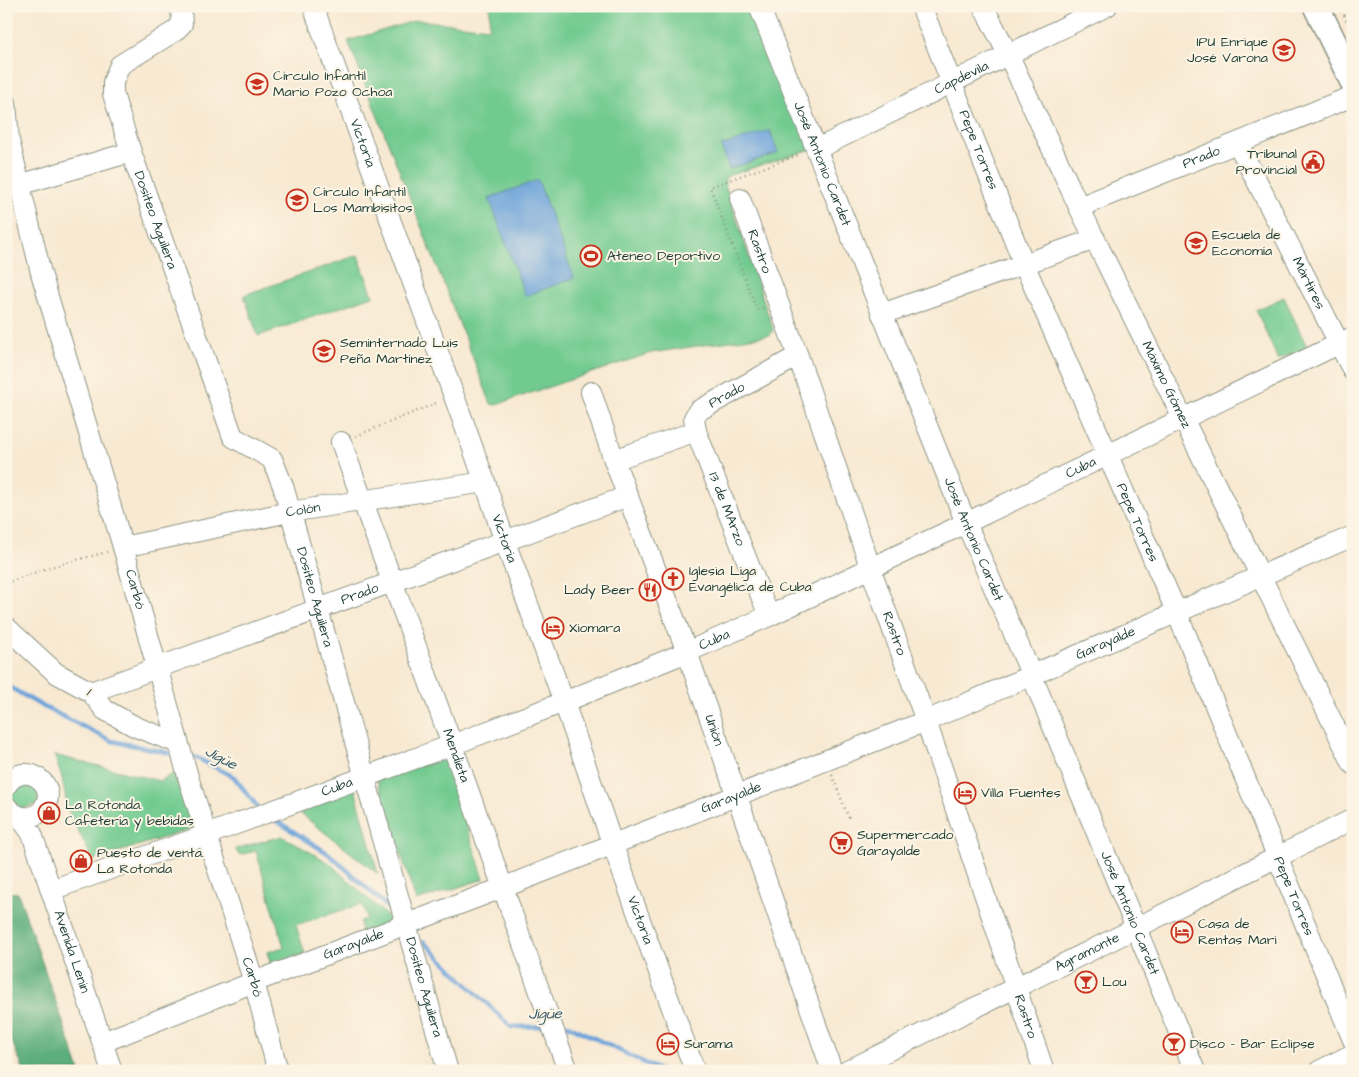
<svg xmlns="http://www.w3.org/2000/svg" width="1359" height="1077" font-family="'Architects Daughter',sans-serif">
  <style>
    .green { fill: #71ca90; stroke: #488462 }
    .forest { fill: #5cae7a; stroke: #3e7657 }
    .water { fill: #6aa2d9; stroke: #447086 }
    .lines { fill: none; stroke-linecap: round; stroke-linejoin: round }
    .stream { stroke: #6aa2d9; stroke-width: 4.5 }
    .minor-casing { stroke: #8c9383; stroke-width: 22 }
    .major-casing { stroke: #8c9383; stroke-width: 28 }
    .path { stroke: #8c9383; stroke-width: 2.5; stroke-dasharray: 1 4; stroke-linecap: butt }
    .minor { stroke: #fff; stroke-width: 20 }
    .major { stroke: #fff; stroke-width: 25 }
    .labels { text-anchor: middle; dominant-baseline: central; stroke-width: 4; stroke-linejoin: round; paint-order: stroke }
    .poi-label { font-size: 14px; fill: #1f3d34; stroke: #fcf5e5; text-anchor: start }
    .street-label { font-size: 14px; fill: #1f3d34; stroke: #fcf5e5 }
    .water-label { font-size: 15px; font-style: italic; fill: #365b66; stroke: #fcf5e5 }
  </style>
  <rect width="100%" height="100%" fill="#fcf5e5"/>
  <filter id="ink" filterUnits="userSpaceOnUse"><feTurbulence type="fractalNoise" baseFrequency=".02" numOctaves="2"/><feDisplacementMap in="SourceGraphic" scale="10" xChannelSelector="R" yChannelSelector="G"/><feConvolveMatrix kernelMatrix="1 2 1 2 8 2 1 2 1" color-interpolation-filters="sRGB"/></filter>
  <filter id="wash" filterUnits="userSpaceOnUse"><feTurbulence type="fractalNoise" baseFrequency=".0096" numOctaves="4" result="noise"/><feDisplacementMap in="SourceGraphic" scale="20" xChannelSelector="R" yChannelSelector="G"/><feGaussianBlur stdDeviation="1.12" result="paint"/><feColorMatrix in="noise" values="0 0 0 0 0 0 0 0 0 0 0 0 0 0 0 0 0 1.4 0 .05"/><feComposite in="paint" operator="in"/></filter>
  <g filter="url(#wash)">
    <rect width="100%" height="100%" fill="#f8e9d2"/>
    <!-- green -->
    <g class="green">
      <polygon points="490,6 718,6 758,9 812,149 727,176 725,179 725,184 773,329 770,335 651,353 495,405 491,404 348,41 417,20 489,28"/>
      <polygon points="358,255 373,296 258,336 244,295"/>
      <polygon points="1284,297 1307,347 1278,360 1256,310"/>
      <polygon points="442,752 484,879 416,901 376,776"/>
      <polygon points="54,755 160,781 175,773 194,828 93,860 68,811 62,778"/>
      <polygon points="18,783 37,786 38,804 21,809 11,799 11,792"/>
      <polygon points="354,785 378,874 292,807"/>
      <polygon points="282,836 328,862 397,925 361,938 360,921 367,918 362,904 296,925 305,954 271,965 267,952 284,947 256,851 239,855 235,849"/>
    </g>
    <!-- forest -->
    <polygon class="forest" points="6,890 7,892 18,893 80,1071 24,1071 6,1027"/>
    <!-- water -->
    <g class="water">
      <polygon points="770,130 778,153 729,169 721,146"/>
      <polygon points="538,180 574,278 525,296 489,198"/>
    </g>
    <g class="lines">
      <!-- stream -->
      <g class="stream">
        <polyline points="6,685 40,705 112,741 175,754"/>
        <polyline points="187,756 197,758 234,777 259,809"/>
        <polyline points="272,818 329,854 390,909"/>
        <polyline points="424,942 511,1027 548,1026"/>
        <polyline points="558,1026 568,1025 661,1071"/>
      </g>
    </g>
  </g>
  <g filter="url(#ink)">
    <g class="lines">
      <!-- minor casing -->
      <g class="minor-casing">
        <g id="minor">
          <path id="s1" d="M 181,6 L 182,24 L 175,31 L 120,65 L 113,82 L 113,94 L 131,152 L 233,437 L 272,459 L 283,486 C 339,680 391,876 448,1071"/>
          <path id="s2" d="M 313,6 L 485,482 L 505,542 L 564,702 L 612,843 L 695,1071"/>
          <path id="s3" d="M 759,6 L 966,523 L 1032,676 L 1195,1071"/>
          <path id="s4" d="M 921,6 L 1024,264 L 1177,613 L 1353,1040"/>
          <path id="s5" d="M 983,6 L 1009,56 L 1079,207 L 1353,764"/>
          <path id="s6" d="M 6,103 L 9,140 L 41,273 L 123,547 L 189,780 L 254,982 L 278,1071"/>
          <path id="s7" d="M 1238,144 L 1353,371"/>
          <path id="s8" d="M 817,149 L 1107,6"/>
          <polyline points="19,185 131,152"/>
          <path id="s9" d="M 740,199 L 798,356 L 875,581 L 926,721 L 1044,1071"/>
          <path id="s10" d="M 1079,207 L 1353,96"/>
          <polyline points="882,314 1095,239"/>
          <path id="s11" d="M 591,392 L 614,460 L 687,652 L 832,1071"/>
          <path id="s12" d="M 696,431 L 769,616"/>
          <path id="s13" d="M 341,442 L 454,750 L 568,1071"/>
          <path id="s14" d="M 614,460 L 696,431 L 694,418 L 698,411 L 798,356"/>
          <path id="s15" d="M 123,547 L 289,512 L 485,482"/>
          <polyline points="6,627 56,673 91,692 105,710 136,727 178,743"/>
          <path id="s16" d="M 91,692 L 628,496"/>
          <path d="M 6,786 C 23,757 63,786 42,810 C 39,814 34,816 29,817 C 19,819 12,813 6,806"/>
          <path id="s17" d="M 20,817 L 32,834 L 112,1071"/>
          <path id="s18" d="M 51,890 L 206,835 L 452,745 L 564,702 L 687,652 L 769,616 L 966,523 L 1353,337"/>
          <path id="s19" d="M 103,1042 L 254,982 L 502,888 L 926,721 L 1353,536"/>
          <path id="s20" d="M 847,1071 L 1136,928 L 1353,819"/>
          <polyline points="1319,1071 1353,1054"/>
        </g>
      </g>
      <!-- major casing -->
      <g class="major-casing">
        <polyline id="major" points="1316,6 1353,82"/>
      </g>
      <!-- path -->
      <g class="path">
        <polyline points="1340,6 1350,28"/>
        <polyline points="763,308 757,310 710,187 801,154"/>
        <polyline points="356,436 439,402"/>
        <polyline points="6,583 50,567 107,552"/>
        <polyline points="832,775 849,819"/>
      </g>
      <!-- minor -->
      <use href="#minor" class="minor"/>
      <!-- major -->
      <use href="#major" class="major"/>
    </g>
  </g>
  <!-- icons -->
  <defs>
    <g id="school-ring" transform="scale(1.125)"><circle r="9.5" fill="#fcf5e5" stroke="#c8321e" stroke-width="1.5"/><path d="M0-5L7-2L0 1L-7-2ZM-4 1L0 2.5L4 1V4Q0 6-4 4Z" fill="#c8321e"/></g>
    <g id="civic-ring" transform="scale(1.125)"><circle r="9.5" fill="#fcf5e5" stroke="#c8321e" stroke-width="1.5"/><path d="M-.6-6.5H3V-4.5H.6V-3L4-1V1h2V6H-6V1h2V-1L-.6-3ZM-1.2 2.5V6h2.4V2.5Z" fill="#c8321e"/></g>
    <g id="university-ring" transform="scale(1.125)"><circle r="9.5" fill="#fcf5e5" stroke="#c8321e" stroke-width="1.5"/><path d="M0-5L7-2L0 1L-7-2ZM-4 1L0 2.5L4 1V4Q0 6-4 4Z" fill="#c8321e"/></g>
    <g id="stadium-ring" transform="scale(1.125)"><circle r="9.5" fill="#fcf5e5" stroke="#c8321e" stroke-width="1.5"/><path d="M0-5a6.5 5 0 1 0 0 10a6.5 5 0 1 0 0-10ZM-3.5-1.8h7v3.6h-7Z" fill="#c8321e"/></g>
    <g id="church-ring" transform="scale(1.125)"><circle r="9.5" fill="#fcf5e5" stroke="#c8321e" stroke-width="1.5"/><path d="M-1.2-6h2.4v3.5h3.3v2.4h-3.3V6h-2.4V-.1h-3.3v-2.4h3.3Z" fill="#c8321e"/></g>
    <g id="restaurant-ring" transform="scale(1.125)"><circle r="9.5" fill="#fcf5e5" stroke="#c8321e" stroke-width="1.5"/><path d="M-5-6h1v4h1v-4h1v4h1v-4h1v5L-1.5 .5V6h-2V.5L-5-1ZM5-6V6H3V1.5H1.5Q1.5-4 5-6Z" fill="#c8321e"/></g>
    <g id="hotel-ring" transform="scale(1.125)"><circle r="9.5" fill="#fcf5e5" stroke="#c8321e" stroke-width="1.5"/><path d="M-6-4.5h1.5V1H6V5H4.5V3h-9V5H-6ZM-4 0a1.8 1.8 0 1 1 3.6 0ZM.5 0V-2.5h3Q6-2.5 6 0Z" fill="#c8321e"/></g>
    <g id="shop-ring" transform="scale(1.125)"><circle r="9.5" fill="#fcf5e5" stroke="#c8321e" stroke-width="1.5"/><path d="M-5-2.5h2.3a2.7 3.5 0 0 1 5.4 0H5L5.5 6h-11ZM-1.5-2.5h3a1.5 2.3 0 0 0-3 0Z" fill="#c8321e"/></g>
    <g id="supermarket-ring" transform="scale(1.125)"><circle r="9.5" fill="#fcf5e5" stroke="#c8321e" stroke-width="1.5"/><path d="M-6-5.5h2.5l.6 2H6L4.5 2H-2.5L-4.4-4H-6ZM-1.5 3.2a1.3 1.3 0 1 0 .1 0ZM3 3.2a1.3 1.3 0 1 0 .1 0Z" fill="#c8321e"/></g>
    <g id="bar-ring" transform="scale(1.125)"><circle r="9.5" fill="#fcf5e5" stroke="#c8321e" stroke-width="1.5"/><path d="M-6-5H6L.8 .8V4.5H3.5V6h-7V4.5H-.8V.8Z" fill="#c8321e"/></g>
  </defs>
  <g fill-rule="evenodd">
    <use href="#school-ring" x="1284" y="50"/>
    <use href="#school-ring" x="257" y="84"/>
    <use href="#civic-ring" x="1313" y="162"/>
    <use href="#school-ring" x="297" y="200"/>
    <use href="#university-ring" x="1196" y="243"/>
    <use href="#stadium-ring" x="591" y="256"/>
    <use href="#school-ring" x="324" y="351"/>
    <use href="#church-ring" x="673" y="579"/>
    <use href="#restaurant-ring" x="650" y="590"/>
    <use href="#hotel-ring" x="553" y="628"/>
    <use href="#hotel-ring" x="965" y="793"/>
    <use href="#shop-ring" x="49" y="813"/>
    <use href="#supermarket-ring" x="841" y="843"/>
    <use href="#shop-ring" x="81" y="861"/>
    <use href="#hotel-ring" x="1182" y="932"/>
    <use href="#bar-ring" x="1086" y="982"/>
    <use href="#hotel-ring" x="668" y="1044"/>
    <use href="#bar-ring" x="1174" y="1044"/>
  </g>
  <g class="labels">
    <!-- poi labels -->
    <g class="poi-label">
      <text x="1268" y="42" text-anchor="end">IPU Enrique<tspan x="1268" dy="16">José Varona</tspan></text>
      <text x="273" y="76">Círculo Infantil<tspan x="273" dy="16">Mario Pozo Ochoa</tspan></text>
      <text x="1297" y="154" text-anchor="end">Tribunal<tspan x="1297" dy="16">Provincial</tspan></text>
      <text x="313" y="192">Círculo Infantil<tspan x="313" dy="16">Los Mambisitos</tspan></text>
      <text x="1212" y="235">Escuela de<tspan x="1212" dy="16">Economía</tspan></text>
      <text x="607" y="256">Ateneo Deportivo</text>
      <text x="340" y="343">Seminternado Luis<tspan x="340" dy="16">Peña Martínez</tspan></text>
      <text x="689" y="571">Iglesia Liga<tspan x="689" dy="16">Evangélica de Cuba</tspan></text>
      <text x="634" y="590" text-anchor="end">Lady Beer</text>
      <text x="569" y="628">Xiomara</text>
      <text x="981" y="793">Villa Fuentes</text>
      <text x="65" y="805">La Rotonda.<tspan x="65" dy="16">Cafetería y bebidas</tspan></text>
      <text x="857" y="835">Supermercado<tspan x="857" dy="16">Garayalde</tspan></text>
      <text x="97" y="853">Puesto de venta.<tspan x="97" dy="16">La Rotonda</tspan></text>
      <text x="1198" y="924">Casa de<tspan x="1198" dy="16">Rentas Mari</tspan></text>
      <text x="1102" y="982">Lou</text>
      <text x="684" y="1044">Surama</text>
      <text x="1190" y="1044">Disco - Bar Eclipse</text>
    </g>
    <!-- street labels -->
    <g class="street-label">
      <text stroke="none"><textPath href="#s8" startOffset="161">Capdevila</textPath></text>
      <text stroke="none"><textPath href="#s2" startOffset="146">Victoria</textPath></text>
      <text stroke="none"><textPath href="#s4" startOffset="155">Pepe Torres</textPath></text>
      <text stroke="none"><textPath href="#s10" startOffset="132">Prado</textPath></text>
      <text stroke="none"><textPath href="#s3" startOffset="170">José Antonio Cardet</textPath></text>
      <text stroke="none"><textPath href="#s1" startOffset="256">Dositeo Aguilera</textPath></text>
      <text stroke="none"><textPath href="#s9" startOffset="56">Rastro</textPath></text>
      <text stroke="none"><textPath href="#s7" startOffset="156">Mártires</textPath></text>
      <text stroke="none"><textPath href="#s5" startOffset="421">Máximo Gómez</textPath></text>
      <text stroke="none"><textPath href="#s14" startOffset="141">Prado</textPath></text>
      <text stroke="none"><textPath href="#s18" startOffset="1114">Cuba</textPath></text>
      <text stroke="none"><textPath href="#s15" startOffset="184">Colón</textPath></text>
      <text stroke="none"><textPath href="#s12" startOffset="84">13 de MArzo</textPath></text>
      <text stroke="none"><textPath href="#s4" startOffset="560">Pepe Torres</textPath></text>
      <text stroke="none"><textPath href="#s2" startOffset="566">Victoria</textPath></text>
      <text stroke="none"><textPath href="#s3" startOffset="575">José Antonio Cardet</textPath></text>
      <text stroke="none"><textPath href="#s6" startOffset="504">Carbó</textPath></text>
      <text stroke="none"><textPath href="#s16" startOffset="286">Prado</textPath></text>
      <text stroke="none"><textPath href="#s1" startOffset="676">Dositeo Aguilera</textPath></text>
      <text stroke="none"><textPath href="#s9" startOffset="461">Rastro</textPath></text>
      <text stroke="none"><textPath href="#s18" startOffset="709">Cuba</textPath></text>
      <text stroke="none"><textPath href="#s19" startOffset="1079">Garayalde</textPath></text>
      <text transform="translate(89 692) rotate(37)">1</text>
      <text stroke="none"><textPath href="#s11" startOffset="360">Unión</textPath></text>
      <text stroke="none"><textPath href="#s13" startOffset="334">Mendieta</textPath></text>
      <text stroke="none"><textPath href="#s18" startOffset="304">Cuba</textPath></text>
      <text stroke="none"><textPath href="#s19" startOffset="674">Garayalde</textPath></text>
      <text stroke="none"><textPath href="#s4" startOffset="965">Pepe Torres</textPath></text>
      <text stroke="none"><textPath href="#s3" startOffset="980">José Antonio Cardet</textPath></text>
      <text stroke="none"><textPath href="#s2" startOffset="971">Victoria</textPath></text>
      <text stroke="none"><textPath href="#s19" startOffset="269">Garayalde</textPath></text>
      <text stroke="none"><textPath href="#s17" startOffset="145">Avenida Lenin</textPath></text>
      <text stroke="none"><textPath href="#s20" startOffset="268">Agramonte</textPath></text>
      <text stroke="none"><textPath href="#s6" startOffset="909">Carbó</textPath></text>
      <text stroke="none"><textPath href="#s1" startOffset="1081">Dositeo Aguilera</textPath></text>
      <text stroke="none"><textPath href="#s9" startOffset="866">Rastro</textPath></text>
    </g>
    <!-- water labels -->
    <g class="water-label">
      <text transform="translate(221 758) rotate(28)">Jigüe</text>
      <text transform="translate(545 1014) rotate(-1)">Jigüe</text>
    </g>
  </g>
  <!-- margin -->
  <rect width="1359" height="1077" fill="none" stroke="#fcf5e5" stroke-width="25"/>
</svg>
